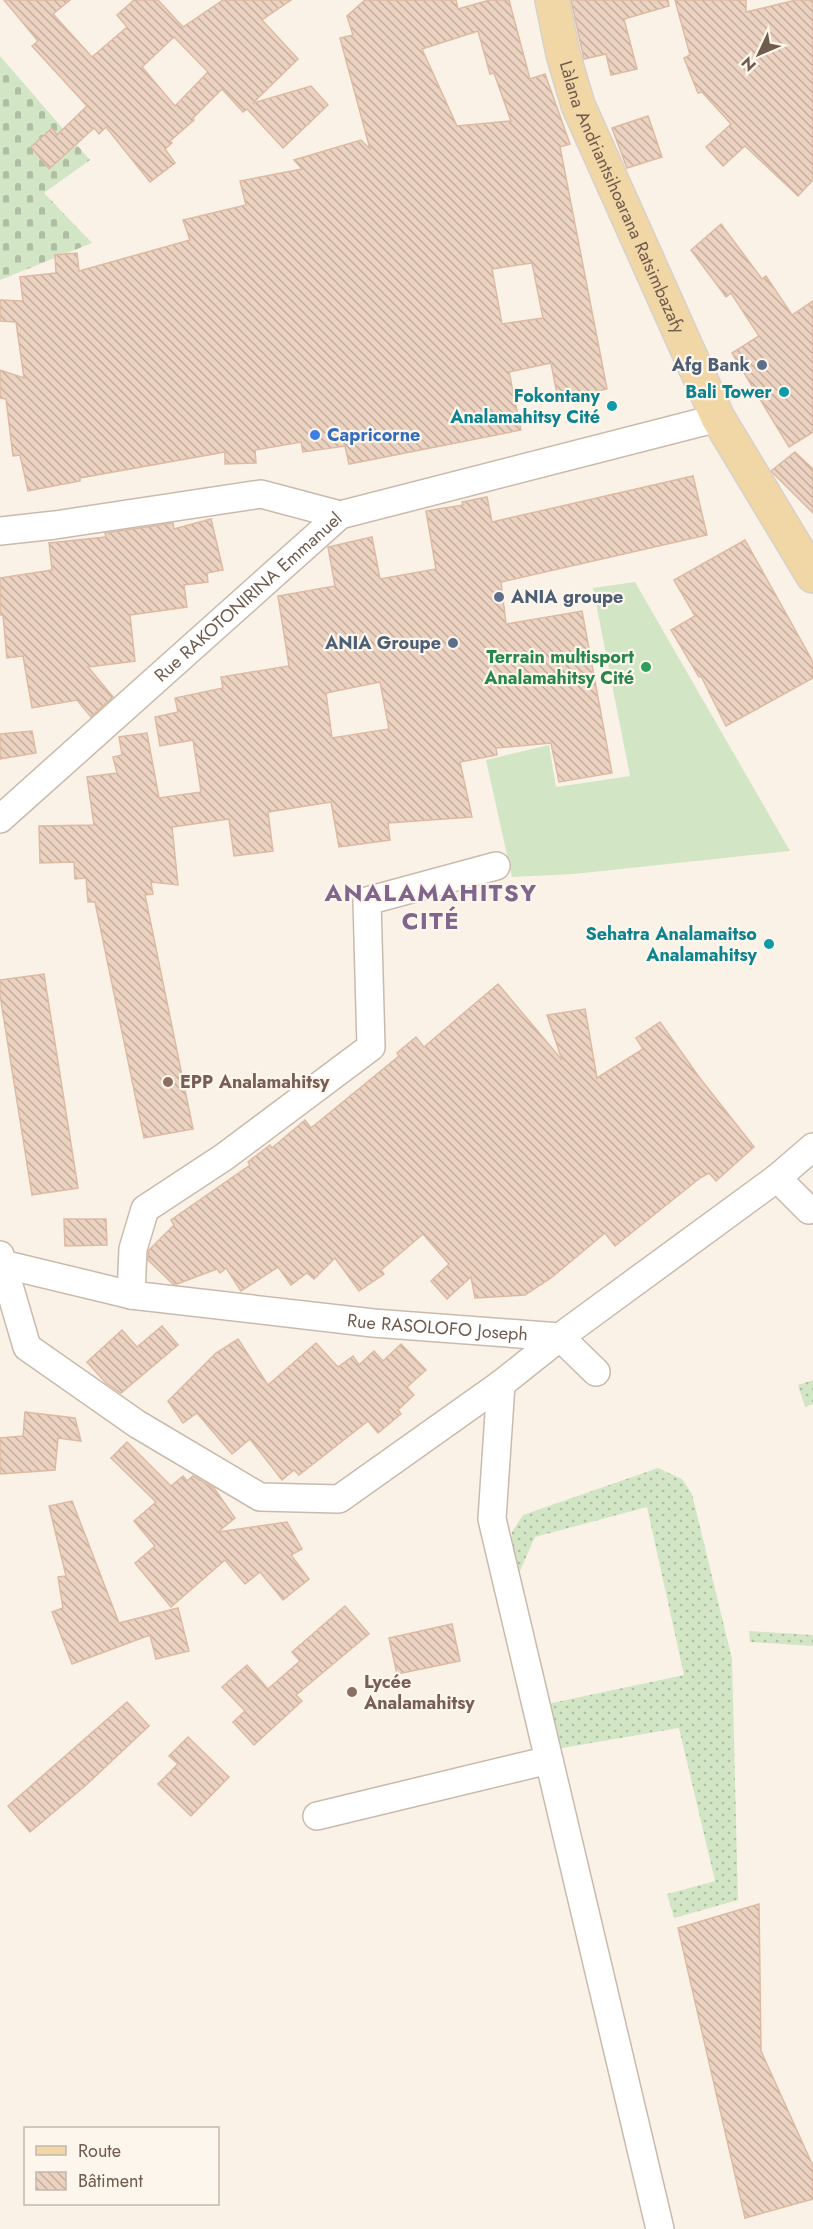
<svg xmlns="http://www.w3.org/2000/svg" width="813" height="2229" font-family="Jost,sans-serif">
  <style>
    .grass { fill: url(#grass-dots) }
    .cemetery { fill: url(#cemetery-stones) }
    .pitch { fill: #d2e6c6 }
    .building { fill: url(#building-back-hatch); stroke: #ddbaa3; stroke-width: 1.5; fill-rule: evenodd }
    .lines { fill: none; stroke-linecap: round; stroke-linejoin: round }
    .minor-casing { stroke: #cabaad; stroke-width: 30 }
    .major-casing { stroke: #d7d1cd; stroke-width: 36 }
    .minor { stroke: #fff; stroke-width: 27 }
    .major { stroke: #f1d7a5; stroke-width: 33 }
    .service-dot { fill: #5c6f8a; stroke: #fdf6ec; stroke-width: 2 }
    .culture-dot { fill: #0f9aa8; stroke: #fdf6ec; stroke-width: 2 }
    .shop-dot { fill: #3f7fe0; stroke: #fdf6ec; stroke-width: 2 }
    .leisure-dot { fill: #2e9e5b; stroke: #fdf6ec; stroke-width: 2 }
    .education-dot { fill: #8d6e63; stroke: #fdf6ec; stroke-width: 2 }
    .labels { text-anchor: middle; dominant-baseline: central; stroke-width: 4.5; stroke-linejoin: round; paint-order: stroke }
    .street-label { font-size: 18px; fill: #705b4e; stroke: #fdf6ec }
    .service-label { font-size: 18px; font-weight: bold; fill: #4e5e75; stroke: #fdf6ec; text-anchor: end }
    .culture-label { font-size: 18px; font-weight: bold; fill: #0d838f; stroke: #fdf6ec; text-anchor: end }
    .shop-label { font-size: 18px; font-weight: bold; fill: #366cbe; stroke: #fdf6ec; text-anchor: start }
    .leisure-label { font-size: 18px; font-weight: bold; fill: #27864d; stroke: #fdf6ec; text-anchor: end }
    .education-label { font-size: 18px; font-weight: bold; fill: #785e54; stroke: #fdf6ec; text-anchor: start }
    .district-label { font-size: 24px; font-weight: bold; letter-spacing: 1.5px; fill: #80668c; stroke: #fdf6ec }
  </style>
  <defs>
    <pattern id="grass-dots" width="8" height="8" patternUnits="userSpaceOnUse" patternTransform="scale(1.5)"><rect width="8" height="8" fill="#d2e6c6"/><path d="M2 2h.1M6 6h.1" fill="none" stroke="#afbda3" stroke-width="1.8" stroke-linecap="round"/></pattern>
    <pattern id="cemetery-stones" width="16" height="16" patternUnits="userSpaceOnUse" patternTransform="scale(1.5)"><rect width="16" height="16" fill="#d2e6c6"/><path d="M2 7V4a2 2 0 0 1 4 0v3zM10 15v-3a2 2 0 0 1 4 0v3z" fill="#afbda3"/></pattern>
    <pattern id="building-back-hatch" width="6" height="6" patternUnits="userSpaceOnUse" patternTransform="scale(1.5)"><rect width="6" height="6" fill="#ecd3c1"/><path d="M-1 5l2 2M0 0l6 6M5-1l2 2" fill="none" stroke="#c4ae9f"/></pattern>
  </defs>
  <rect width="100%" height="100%" fill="#faf2e6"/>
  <!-- grass -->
  <g class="grass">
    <polygon points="813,1380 813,1404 805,1407 798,1385"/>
    <polygon points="658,1468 682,1479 692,1494 732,1659 738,1900 674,1918 667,1894 715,1881 679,1728 556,1749 547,1704 684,1675 647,1507 535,1537 516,1580 509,1570 512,1532 523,1515"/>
    <polygon points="749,1631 813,1635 813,1646 750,1642"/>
  </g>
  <!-- cemetery -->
  <polygon class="cemetery" points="0,56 90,160 44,193 92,243 0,280"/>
  <!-- pitch -->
  <polygon class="pitch" points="635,582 790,851 574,874 512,877 486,760 549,745 556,787 630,776 593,588"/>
  <!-- building -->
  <g class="building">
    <path d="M 4,0 L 70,0 L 53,14 L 92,57 L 127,27 L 117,15 L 134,0 L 158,0 L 183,27 L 223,0 L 291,0 L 262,20 L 298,59 L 253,103 L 311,86 L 328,105 L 283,148 L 247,109 L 243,112 L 222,89 L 193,118 L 194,120 L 170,141 L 172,143 L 165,149 L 175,163 L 150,182 L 106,127 L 99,134 L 94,128 L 49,169 L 31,147 L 52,128 L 57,135 L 87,106 L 32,46 L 38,41 ZM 174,37 L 208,72 L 175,106 L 142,67 Z"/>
    <path d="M 365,0 L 456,0 L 458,9 L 490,0 L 509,0 L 530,79 L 545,74 L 570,144 L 560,147 L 607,389 L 558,399 L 551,363 L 509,372 L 521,430 L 349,464 L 345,446 L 303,452 L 301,442 L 255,450 L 256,463 L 225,464 L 225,452 L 80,478 L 80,481 L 28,491 L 20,455 L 13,456 L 6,399 L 0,398 L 0,370 L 24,378 L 16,322 L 0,321 L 0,300 L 23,301 L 20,277 L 56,273 L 55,255 L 77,253 L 79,271 L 190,240 L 183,220 L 246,205 L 240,181 L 302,169 L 294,160 L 361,140 L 370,149 L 340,38 L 353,35 L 347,16 ZM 478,31 L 490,74 L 494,73 L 511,121 L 457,126 L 422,49 ZM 532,263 L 543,318 L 502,324 L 492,269 Z"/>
    <polygon points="571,0 668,0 669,6 624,19 637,69 611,75 606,54 584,59"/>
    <polygon points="675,0 746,0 746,12 796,0 813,0 813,180 798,196 745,146 723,166 706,147 731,124 702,92 698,93 684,58 690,55"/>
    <polygon points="648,116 662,157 627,168 612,128"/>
    <polygon points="721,224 762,279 766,276 792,315 813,301 813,432 789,447 732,353 759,336 731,293 726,297 691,250"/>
    <polygon points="795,452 813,469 813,513 771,471"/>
    <path d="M 693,476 L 707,535 L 501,582 L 506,624 L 582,611 L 612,773 L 559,782 L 551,743 L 496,748 L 497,755 L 460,762 L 472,817 L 388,823 L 390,840 L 339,847 L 331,802 L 268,812 L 273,851 L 234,856 L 229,819 L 172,827 L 178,885 L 151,882 L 153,894 L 145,895 L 193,1129 L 144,1138 L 95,902 L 88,902 L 86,878 L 75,879 L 74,862 L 40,863 L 39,826 L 94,825 L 87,777 L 117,773 L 113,757 L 122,755 L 119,737 L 147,733 L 159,798 L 201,792 L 193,740 L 160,746 L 155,717 L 178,712 L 175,698 L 223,688 L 221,677 L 289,666 L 278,596 L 335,586 L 328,547 L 372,537 L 380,579 L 436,569 L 426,511 L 463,505 L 462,502 L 487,497 L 492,522 ZM 380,682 L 389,729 L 332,738 L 326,693 Z"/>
    <polygon points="211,519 223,570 207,573 208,582 184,585 187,607 130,615 135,661 88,667 113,697 91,717 77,700 32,708 23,656 7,658 3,615 0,615 0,578 52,570 49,543 106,537 105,533 173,523 174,529"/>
    <polygon points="745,540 813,662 813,678 726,726 701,676 699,677 671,630 695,616 674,580"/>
    <polygon points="32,731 36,753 0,759 0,734"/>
    <polygon points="44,974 78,1188 32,1195 0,995 0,980"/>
    <polygon points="498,984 562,1060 547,1015 585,1009 597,1078 643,1049 636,1038 660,1022 699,1077 754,1147 716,1181 709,1173 700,1178 615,1246 605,1233 551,1278 525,1295 475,1298 471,1277 447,1299 431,1281 449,1264 423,1234 381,1270 384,1274 359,1291 335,1258 314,1279 307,1273 291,1285 278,1267 241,1291 226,1268 220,1273 217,1269 177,1284 173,1284 148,1260 149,1250 174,1225 171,1220 250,1165 248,1162 270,1145 272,1148 305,1120 311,1128 399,1056 397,1053 416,1037 424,1047"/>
    <polygon points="64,1219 106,1219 107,1245 65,1246"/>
    <polygon points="162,1326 178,1345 121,1393 106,1383 87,1362 122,1330 137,1347"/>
    <polygon points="238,1339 268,1385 316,1343 338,1367 353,1356 359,1365 374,1351 383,1361 401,1344 426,1370 407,1387 414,1395 398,1410 401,1414 378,1433 368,1421 299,1475 294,1470 282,1480 250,1439 232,1454 197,1413 183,1423 168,1401 216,1353"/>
    <polygon points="25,1412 75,1418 81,1441 58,1438 55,1470 0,1474 0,1438 23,1436"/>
    <polygon points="127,1442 171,1486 183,1476 187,1481 193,1476 214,1488 235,1518 218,1532 287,1522 302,1549 291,1555 309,1579 283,1600 260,1572 245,1584 225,1560 171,1607 135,1563 155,1546 134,1521 156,1502 111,1458"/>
    <polygon points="72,1501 119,1623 178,1608 189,1651 156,1659 150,1635 72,1664 52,1612 63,1608 58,1577 66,1576 49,1506"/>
    <polygon points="345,1606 369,1634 296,1695 302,1701 254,1745 233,1722 245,1711 222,1687 247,1665 268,1689 300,1661 292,1652"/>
    <polygon points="452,1624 460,1661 397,1674 389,1638"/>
    <polygon points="127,1702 149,1726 85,1786 30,1832 8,1806"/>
    <polygon points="188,1737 229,1777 191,1816 158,1784 178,1764 169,1756"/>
    <polygon points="759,1904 761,2051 813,2166 813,2199 745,2218 678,1928"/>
  </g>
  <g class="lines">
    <!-- minor casing -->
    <g class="minor-casing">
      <g id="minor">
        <polyline points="0,531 55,525 261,494 340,515"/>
        <path id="s1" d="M 0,819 L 340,515 L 718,418"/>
        <polyline points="777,1178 809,1210 813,1209"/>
        <polyline points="0,1255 27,1347 137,1424 260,1497 339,1499 501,1384 560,1337 596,1372"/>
        <path id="s2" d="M 3,1264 L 131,1295 L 373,1323 L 560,1337 L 777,1178 L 813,1147"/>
        <polyline points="131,1295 133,1249 145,1209 224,1157 371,1047 367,901 496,866"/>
        <polyline points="501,1384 492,1519 660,2229"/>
        <polyline points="317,1816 549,1760"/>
      </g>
    </g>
    <!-- major casing -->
    <g class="major-casing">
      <g id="major">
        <path id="s3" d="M 552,0 L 563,54 L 578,105 L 718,418 L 813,576"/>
      </g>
    </g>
    <!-- minor -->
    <use href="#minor" class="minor"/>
    <!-- major -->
    <use href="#major" class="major"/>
  </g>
  <!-- markers -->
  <g class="service-dot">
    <circle cx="762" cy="365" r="6"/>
    <circle cx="499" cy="597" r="6"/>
    <circle cx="453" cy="643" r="6"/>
  </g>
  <g class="culture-dot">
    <circle cx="784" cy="392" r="6"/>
    <circle cx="612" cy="406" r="6"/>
    <circle cx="769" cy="944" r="6"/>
  </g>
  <circle class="shop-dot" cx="315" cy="435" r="6"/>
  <circle class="leisure-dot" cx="646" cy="667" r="6"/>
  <g class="education-dot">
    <circle cx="168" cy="1082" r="6"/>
    <circle cx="352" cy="1692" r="6"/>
  </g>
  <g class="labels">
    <!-- street labels -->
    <g class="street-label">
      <text stroke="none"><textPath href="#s3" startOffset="210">Làlana Andriantsihoarana Ratsimbazafy</textPath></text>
      <text stroke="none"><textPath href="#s1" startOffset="333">Rue RAKOTONIRINA Emmanuel</textPath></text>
      <text stroke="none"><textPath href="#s2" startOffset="440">Rue RASOLOFO Joseph</textPath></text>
    </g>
    <!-- service labels -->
    <g class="service-label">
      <text x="750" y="365">Afg Bank</text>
      <text x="511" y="597" text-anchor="start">ANIA groupe</text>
      <text x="441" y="643">ANIA Groupe</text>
    </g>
    <!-- culture labels -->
    <g class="culture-label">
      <text x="772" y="392">Bali Tower</text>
      <text x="600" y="396">Fokontany<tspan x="600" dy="21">Analamahitsy Cité</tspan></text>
      <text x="757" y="934">Sehatra Analamaitso<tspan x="757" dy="21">Analamahitsy</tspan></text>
    </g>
    <!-- shop labels -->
    <g class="shop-label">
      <text x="327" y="435">Capricorne</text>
    </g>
    <!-- leisure labels -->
    <g class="leisure-label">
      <text x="634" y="657">Terrain multisport<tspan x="634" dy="21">Analamahitsy Cité</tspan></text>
    </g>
    <!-- education labels -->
    <g class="education-label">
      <text x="180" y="1082">EPP Analamahitsy</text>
      <text x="364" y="1682">Lycée<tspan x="364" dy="21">Analamahitsy</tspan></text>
    </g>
    <!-- district labels -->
    <g class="district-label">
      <text x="431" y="892">ANALAMAHITSY<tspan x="431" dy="28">CITÉ</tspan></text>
    </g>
  </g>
  <!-- legend -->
  <rect x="24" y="2127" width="195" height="78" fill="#fdf6ec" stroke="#c5b8ad" stroke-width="1.5"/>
  <rect x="36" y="2146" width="30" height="9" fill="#f1d7a5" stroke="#c5b8ad" stroke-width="1.5"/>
  <text x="78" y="2157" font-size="18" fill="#705b4e">Route</text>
  <rect x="36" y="2172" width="30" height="18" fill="url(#building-back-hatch)" stroke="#c5b8ad" stroke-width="1.5"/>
  <text x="78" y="2187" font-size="18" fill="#705b4e">Bâtiment</text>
  <!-- north arrow -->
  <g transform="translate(759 54) rotate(226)" stroke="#fdf6ec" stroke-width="4.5" paint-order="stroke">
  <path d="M0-4.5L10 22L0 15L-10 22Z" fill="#705b4e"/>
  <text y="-9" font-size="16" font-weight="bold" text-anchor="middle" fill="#705b4e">N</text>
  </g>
</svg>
